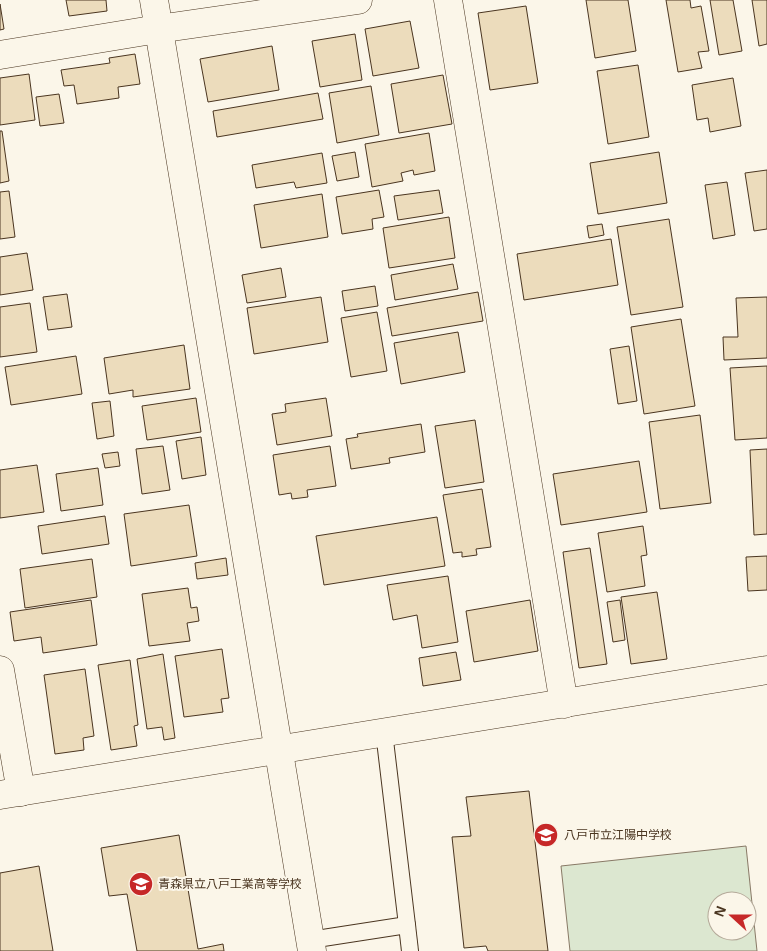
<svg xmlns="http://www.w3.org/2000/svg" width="767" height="951" font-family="Helvetica,'Noto Sans JP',sans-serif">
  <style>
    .green { fill: #dce7d0; stroke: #887966; fill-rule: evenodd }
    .building { fill: #ecdcbc; stroke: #4a3520 }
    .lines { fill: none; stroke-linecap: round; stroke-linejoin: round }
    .service-casing { stroke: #4a3520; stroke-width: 18 }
    .minor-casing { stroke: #4a3520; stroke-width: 29 }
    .service { stroke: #fbf6e9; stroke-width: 16 }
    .minor { stroke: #fbf6e9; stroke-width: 28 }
    .labels { text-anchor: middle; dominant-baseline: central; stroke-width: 4; stroke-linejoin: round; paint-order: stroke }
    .poi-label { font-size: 12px; fill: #4a3520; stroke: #fbf6e9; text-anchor: start }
  </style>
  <rect width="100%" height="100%" fill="#fbf6e9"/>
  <!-- green -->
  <path class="green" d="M 746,846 L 757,951 L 570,951 L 561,866 ZM 717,901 L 747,901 L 747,931 L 717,931 Z"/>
  <!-- building -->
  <g class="building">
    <polygon points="66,0 106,0 107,11 69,16"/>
    <polygon points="586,0 628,0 636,51 595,58"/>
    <polygon points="666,0 690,0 691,8 701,6 709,51 698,52 702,68 678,72"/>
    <polygon points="710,0 733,0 742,51 719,55"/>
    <polygon points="752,0 767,0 767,44 759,46"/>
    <polygon points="0,4 4,29 0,30"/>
    <polygon points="526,6 538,83 490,90 478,13"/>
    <polygon points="410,21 419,68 373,76 365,29"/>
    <polygon points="355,34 362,80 320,87 312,41"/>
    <polygon points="272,46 279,90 208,102 200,59"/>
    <polygon points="135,54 140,84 118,87 119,98 77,104 74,85 64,86 61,70 110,63 109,58"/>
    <polygon points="638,65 649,137 608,144 597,71"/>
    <polygon points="29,74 35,120 0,125 0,78"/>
    <polygon points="443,75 452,124 399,133 391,84"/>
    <polygon points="733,78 741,126 710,132 708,118 697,120 692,85"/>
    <polygon points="371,86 379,135 337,143 329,93"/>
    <polygon points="318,93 323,119 217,137 213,111"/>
    <polygon points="59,94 64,123 40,126 36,97"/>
    <polygon points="0,131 2,131 9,181 0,183"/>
    <polygon points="429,133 435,171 414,175 413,170 401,173 403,181 372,187 365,144"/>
    <polygon points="355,152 359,177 337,181 332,156"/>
    <polygon points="659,152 667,203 598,214 590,163"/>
    <polygon points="322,153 327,183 296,188 294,182 256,188 252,165"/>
    <polygon points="767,170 767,229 754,231 745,173"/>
    <polygon points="727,182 735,235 713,239 705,185"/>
    <polygon points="379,190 384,217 372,219 373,229 342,234 336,197"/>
    <polygon points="439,190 443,213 398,220 394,196"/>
    <polygon points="9,191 15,237 0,239 0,192"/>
    <polygon points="322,194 328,237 261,248 254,205"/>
    <polygon points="449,217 455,258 389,268 383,228"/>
    <polygon points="669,219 683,307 631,315 617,227"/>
    <polygon points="602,224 604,235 589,238 587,226"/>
    <polygon points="611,239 618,285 524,300 517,254"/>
    <polygon points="27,253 33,290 0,295 0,257"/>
    <polygon points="453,264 458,289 395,300 391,275"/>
    <polygon points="281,268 286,297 247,303 242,275"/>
    <polygon points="375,286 378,306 345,311 342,291"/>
    <polygon points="478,292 483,321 392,336 387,308"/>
    <polygon points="67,294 72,327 48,330 43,297"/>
    <polygon points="321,297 328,342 254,354 247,308"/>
    <polygon points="767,297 767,358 724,360 723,337 738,337 736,298"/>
    <polygon points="30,303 37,352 0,357 0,307"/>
    <polygon points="377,312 387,371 351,377 341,318"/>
    <polygon points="681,319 695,406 644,414 631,327"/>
    <polygon points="458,332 465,372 401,384 394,343"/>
    <polygon points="184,345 190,389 133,397 133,390 109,394 104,358"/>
    <polygon points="629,346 637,401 618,404 610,349"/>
    <polygon points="76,356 82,394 11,405 5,367"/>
    <polygon points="767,366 767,438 735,440 730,368"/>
    <polygon points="196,398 201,432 147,440 142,406"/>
    <polygon points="326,398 332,436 277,445 272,414 286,412 285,404"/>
    <polygon points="110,401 114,436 97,439 92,403"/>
    <polygon points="700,415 711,503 660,509 649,422"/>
    <polygon points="475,420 484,482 445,488 435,426"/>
    <polygon points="421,424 425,452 389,458 390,463 351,469 346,439 358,437 357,434"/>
    <polygon points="201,437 206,475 182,479 176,441"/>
    <polygon points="163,446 170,490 142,494 136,449"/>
    <polygon points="330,446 336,486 307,490 308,497 292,499 291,493 279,495 273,455"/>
    <polygon points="767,449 767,534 754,535 750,450"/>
    <polygon points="118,452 120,466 105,468 102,454"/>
    <polygon points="639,461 647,512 561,525 553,474"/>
    <polygon points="37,465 44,512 0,518 0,470"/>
    <polygon points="98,468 103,505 61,511 56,474"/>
    <polygon points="482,489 491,547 476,549 477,555 462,557 462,552 453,553 443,495"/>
    <polygon points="189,505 197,556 131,566 124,514"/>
    <polygon points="105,516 109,544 42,554 38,526"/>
    <polygon points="437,517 445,566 324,585 316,536"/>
    <polygon points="643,526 647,555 641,556 645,586 607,592 598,533"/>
    <polygon points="590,548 607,664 579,668 563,552"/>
    <polygon points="767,556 767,590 748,591 746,557"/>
    <polygon points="226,558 228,575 197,579 195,563"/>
    <polygon points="92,559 97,597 25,608 20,569"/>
    <polygon points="448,576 458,642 422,648 417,615 393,620 387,585"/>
    <polygon points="188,588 191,608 197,607 199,621 187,623 190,641 149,646 142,594"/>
    <polygon points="657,592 667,659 631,664 621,597"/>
    <polygon points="91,600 97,645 43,653 41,637 14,641 10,612"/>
    <polygon points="530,600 538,651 474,662 466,611"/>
    <polygon points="620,600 625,640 613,642 607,602"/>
    <polygon points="222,649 229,698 221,699 223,712 184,717 175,656"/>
    <polygon points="456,652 461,680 423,686 419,658"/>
    <polygon points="163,654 175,738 164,740 162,727 147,729 137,659"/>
    <polygon points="130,660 138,725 134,726 137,746 111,750 98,665"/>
    <polygon points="85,669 94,736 83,738 84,750 55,754 44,675"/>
    <polygon points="529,791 548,951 488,951 486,946 464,948 452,837 471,836 466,797"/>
    <polygon points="179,835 198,949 223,944 224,951 137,951 127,894 109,896 101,848"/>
    <polygon points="39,866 53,951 0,951 0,873"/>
  </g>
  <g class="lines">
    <!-- service casing -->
    <g class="service-casing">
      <g id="service">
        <polyline points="407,925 410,951"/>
        <polyline points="310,940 407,925 384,732"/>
      </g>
    </g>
    <!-- minor casing -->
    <g class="minor-casing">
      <g id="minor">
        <polyline points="154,0 312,951"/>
        <polyline points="448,0 564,704"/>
        <polyline points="0,55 158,29 358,0"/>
        <polyline points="0,670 21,792"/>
        <polyline points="0,795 767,670"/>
      </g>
    </g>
    <!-- service -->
    <use href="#service" class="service"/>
    <!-- minor -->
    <use href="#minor" class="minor"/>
  </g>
  <!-- icons -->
  <defs>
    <g id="school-disc" transform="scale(1.25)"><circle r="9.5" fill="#c62828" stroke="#fbf6e9"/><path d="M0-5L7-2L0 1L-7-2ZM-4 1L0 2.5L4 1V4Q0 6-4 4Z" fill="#fff"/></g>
  </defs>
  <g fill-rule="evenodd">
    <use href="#school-disc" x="546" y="835"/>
    <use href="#school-disc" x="141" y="884"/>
  </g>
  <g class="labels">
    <!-- poi labels -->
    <g class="poi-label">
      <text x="564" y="835">八戸市立江陽中学校</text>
      <text x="158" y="884">青森県立八戸工業高等学校</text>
    </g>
  </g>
  <!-- north arrow -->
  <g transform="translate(732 916) rotate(291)"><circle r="24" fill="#fbf6e9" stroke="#b4a999"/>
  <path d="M0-4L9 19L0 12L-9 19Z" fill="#c62828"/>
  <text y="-8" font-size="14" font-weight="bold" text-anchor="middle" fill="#4a3520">N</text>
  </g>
</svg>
